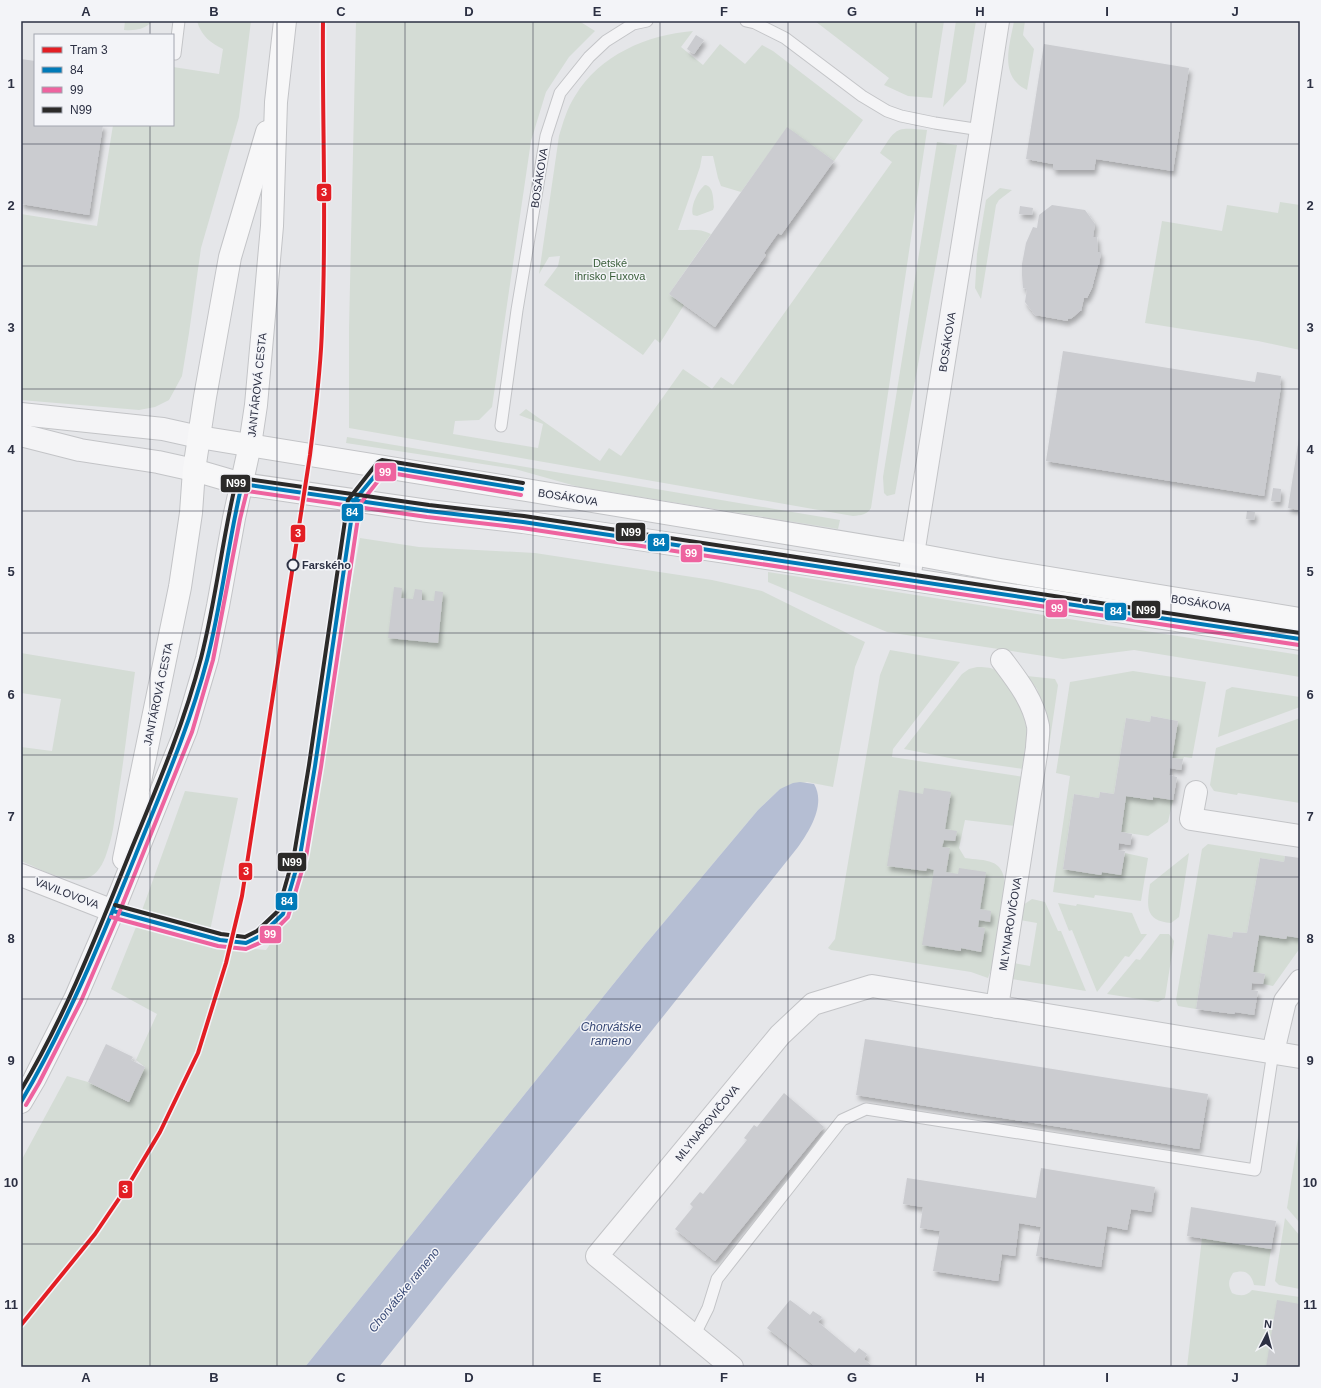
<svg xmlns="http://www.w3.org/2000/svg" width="1321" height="1388" font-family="Arial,sans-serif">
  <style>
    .green { fill: #d4dcd5 }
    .water { fill: #b5bed3 }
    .building { fill: #cbccd0; filter: url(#shadow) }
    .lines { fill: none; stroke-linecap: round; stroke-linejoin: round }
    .lane-casing { stroke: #c3c4c7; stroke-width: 13 }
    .street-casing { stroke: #c3c4c7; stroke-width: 24 }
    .secondary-casing { stroke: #c3c4c7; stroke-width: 24 }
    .lane { stroke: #f4f4f6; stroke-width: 11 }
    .street { stroke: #f4f4f6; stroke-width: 22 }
    .secondary { stroke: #f7f7f8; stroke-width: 22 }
    .bus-1-casing { stroke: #f3f4f8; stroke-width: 7 }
    .bus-2-casing { stroke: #f3f4f8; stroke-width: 7 }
    .bus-3-casing { stroke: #f3f4f8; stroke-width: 7 }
    .bus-1 { stroke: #007ab8; stroke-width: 4 }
    .bus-2 { stroke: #ee639f; stroke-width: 4 }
    .bus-3 { stroke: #2b2a29; stroke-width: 4 }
    .tram-1-casing { stroke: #f3f4f8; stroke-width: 7 }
    .tram-1 { stroke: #e31e24; stroke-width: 4 }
    .grid { fill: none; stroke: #2c3043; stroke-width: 1; stroke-opacity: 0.55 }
    .stop-dot { fill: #f3f4f8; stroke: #2c3043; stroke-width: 2 }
    .bus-dot { fill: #2c3043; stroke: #f3f4f8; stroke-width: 1.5 }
    .labels { text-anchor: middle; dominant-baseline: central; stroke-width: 3; stroke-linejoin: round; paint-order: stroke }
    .street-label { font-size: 11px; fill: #2c3043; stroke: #f3f4f8 }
    .park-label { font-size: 11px; fill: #3a5e3a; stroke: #f3f4f8 }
    .stop-label { font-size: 11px; font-weight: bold; fill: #2c3043; stroke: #f3f4f8; text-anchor: start }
    .water-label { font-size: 12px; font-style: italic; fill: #374875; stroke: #f3f4f8 }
    .line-badge { stroke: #f3f4f8; stroke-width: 1.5 }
    .badge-label { font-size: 11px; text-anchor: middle; font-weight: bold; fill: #fff }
    .neatline { fill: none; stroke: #2c3043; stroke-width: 1.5 }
    .grid-label { font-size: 13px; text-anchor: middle; font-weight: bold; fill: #2c3043 }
  </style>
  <defs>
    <filter id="shadow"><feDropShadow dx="2.5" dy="4.5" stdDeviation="2" flood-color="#0004"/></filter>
  </defs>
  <rect width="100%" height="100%" fill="#e5e6e9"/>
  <!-- green -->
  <g class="green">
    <path d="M 125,21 L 153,21 C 145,29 135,31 124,30 Z"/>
    <path d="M 197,21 L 251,21 L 239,117 L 201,248 L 189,333 L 182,376 L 169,400 L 155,407 L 139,410 L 21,400 L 21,214 L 97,226 L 113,125 L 173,125 L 173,67 L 219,74 L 223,49 C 211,43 201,36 197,21 Z"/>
    <path d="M 356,21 L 579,21 L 595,31 L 569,57 L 546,92 L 531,141 L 492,407 L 479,420 L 455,421 L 453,434 L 538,448 L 543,424 L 519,415 L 526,409 L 600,461 L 609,448 L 621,456 L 683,369 L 712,389 L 721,377 L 733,385 L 892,162 L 880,153 C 897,127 895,127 927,130 L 871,508 C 867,515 861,515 853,516 L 349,428 L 349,328 Z"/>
    <polygon points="815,21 944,21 932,98 908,96 884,85 889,78"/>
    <polygon points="956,21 976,21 966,82 943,107"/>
    <path d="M 1014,21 L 1025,21 L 1023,35 L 1034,49 L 1027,90 C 1024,88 1019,86 1017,83 C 1001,67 1011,40 1014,21 Z"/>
    <path d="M 693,31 L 681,47 L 703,65 L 720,44 L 745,64 L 762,45 L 773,51 L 863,120 L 834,161 L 787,128 L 741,192 L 721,186 L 718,178 L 713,156 L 702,156 L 700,167 L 678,230 C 690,230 700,228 711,234 L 669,294 L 684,305 L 660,343 L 655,339 L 643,355 L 544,285 L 558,266 L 560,256 L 549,257 L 539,274 L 559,136 C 563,123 567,108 575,96 C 600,55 646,35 693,31 Z"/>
    <polygon points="937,142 957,145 895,494 887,496 884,493 883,477"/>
    <path d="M 705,185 C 714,186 713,200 714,207 L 713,210 L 697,216 L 693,215 C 690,207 698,190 705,185 Z"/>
    <polygon points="1000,188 1012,190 999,200 996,205 981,299 975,288 977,254 986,200"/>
    <polygon points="1280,202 1300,205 1300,350 1258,341 1145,323 1162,221 1222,231 1227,205 1278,213"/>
    <polygon points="347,437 840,520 838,529 579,487 515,469 346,443"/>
    <polygon points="360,538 419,547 535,553 712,580 762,591 865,642 855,667 833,787 807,782 780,789 758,810 644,946 305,1367 21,1367 21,1161 67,1076 88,1082 128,1102 145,1067 136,1060 157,1014 111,989 136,927 185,791 238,798 207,945 266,950 289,917 307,856 330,704"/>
    <polygon points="768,572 1300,655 1300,677 1134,650 1063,659 887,632 768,582"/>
    <path d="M 890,650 L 960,662 L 893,749 L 892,757 L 1024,777 L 1015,826 L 965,820 L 959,848 L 965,858 C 986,861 1003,858 1005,884 L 993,965 L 988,978 L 971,972 L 831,950 L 828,948 L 835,939 L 880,675 Z"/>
    <path d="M 21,653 L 135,672 C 129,713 125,754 118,796 C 115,813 114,832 108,849 C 105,859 100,872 90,877 C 69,886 41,869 21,861 L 21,747 L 52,751 L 61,699 L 21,693 Z"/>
    <path d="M 977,667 C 982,667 991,667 995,670 C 1010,680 1025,714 1027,732 C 1029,744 1026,757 1024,769 L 960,760 L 904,749 L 962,674 L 969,669 Z"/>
    <polygon points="1133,671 1206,682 1192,758 1184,757 1183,759 1172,758 1178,721 1151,716 1150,722 1126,718 1114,794 1100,792 1099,798 1074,794 1063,869 1101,875 1102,872 1121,875 1125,853 1148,858 1141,901 1095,895 1094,898 1053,892 1070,776 1056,773 1070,682"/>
    <polygon points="1027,676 1055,679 1058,685 1049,746 1043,706 1037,689"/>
    <polygon points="1232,687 1300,697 1300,707 1218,737 1226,690"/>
    <polygon points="1300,718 1300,803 1238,793 1237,795 1214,791 1210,785 1216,748"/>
    <polygon points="1126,796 1153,800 1153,797 1173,800 1168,822 1148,836 1121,832"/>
    <polygon points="1208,844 1285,856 1284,862 1260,858 1247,933 1233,932 1232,938 1208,934 1196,1009 1178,1006 1176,1000 1202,849"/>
    <path d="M 1189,853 L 1179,917 L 1171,923 C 1144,921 1147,905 1150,884 Z"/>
    <polygon points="1032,899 1045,902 1058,931 1061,931 1086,991 1012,979 1014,963 1030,966 1037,923 1020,920 1023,905"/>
    <polygon points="1058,903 1076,906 1077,904 1132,913 1141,934 1147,934 1129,957 1125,956 1097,992 1072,930 1069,931"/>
    <polygon points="1160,934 1169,934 1174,941 1165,998 1158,1002 1107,994 1136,959 1140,960"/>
    <polygon points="1259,935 1286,939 1287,936 1300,938 1300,948 1273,986 1263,984 1265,974 1253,972"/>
    <polygon points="1300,1125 1300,1223 1287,1208"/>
    <polygon points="1285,1218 1300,1236 1300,1289 1279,1285 1275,1281"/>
    <path d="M 1202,1238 L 1271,1249 L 1265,1286 L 1254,1285 C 1251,1273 1245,1269 1233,1273 C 1228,1281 1228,1285 1232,1293 C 1239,1296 1246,1297 1252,1290 L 1300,1297 L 1300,1367 L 1187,1367 Z"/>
  </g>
  <!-- water -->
  <path class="water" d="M 800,782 L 814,784 C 826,804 810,830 798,847 L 630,1058 L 451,1277 L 379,1367 L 305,1367 L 644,946 L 758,810 L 780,789 L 793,783 Z"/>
  <!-- building -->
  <g class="building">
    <polygon points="696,35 704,40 694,54 687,49"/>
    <polygon points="1044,44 1189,68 1173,171 1096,159 1094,170 1053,170 1053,164 1026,159"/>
    <polygon points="21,59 35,61 35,125 103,125 89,215 21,204"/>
    <polygon points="787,127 834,161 781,235 778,233 764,253 766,255 715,327 669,294"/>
    <polygon points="1052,205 1085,210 1095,224 1093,237 1097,237 1098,252 1101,252 1099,265 1098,265 1092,288 1087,298 1084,298 1081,311 1080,311 1072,318 1068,319 1068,321 1035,315 1025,302 1027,289 1023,288 1022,275 1022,264 1026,243 1033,227 1037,228 1039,215"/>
    <polygon points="1020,206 1033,208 1032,215 1019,214"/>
    <polygon points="1063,351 1255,382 1257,372 1281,376 1280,385 1281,386 1264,496 1046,461"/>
    <polygon points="1299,438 1300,439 1300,510 1288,508"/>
    <polygon points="1273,488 1281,489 1280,502 1271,501"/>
    <polygon points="1247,511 1255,512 1254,520 1246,519"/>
    <polygon points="394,587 402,588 401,598 413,599 415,589 422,590 422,600 434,601 435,591 443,592 438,643 388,638"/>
    <polygon points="1151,716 1178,721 1172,758 1183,759 1181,770 1170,768 1169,775 1177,777 1173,800 1153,797 1153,800 1126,796 1121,832 1132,834 1130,845 1119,843 1118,850 1125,851 1121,875 1102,872 1101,875 1063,869 1074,794 1099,798 1100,792 1114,794 1126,718 1150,722"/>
    <polygon points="924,788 951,792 945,829 957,831 955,841 944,840 942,847 950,848 946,872 958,874 959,868 986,872 980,909 991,911 990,922 979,920 978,927 985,928 981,952 961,948 961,951 922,945 934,870 927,868 926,871 887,866 899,790 923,794"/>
    <polygon points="1285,856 1300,858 1300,938 1287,936 1286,939 1259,935 1253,972 1265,974 1263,984 1252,983 1251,990 1258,991 1254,1015 1235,1012 1234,1014 1196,1009 1208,934 1232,938 1233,932 1247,933 1260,858 1284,862"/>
    <polygon points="865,1039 1208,1094 1199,1149 856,1095"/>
    <polygon points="106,1044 133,1057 131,1060 145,1067 129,1102 88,1082"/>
    <polygon points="784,1093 824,1127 715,1261 675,1229 693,1207 690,1204 700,1192 703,1194 747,1140 744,1138 754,1125 757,1127"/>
    <polygon points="1041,1168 1155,1187 1151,1212 1131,1209 1127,1230 1107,1226 1101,1267 1036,1256 1041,1227 1019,1223 1015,1256 1002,1254 998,1281 933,1271 940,1231 920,1228 923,1207 903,1204 907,1178 1036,1198"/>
    <polygon points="1191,1207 1276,1221 1271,1249 1187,1236"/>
    <polygon points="790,1300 810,1315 813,1311 822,1317 818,1322 855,1353 859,1348 867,1354 864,1359 873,1367 816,1367 791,1347 767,1328"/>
    <polygon points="1277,1300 1300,1304 1300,1367 1266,1367"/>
  </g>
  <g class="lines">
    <!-- lane casing -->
    <g class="lane-casing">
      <g id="lane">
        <polyline points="746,21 755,23 785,38 862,96 887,111 901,116 935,123 981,130"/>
        <polyline points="173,53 175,54 179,21"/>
        <polyline points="501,426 517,310 546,136 560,93 589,57 606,41 633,24 647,21"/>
        <polyline points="113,911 220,940 246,943 260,936 283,914 300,856 315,766 354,501 383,466"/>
        <polyline points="694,1336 708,1308 717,1279 842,1120 866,1109 1255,1170 1273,1052"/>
      </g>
    </g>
    <!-- street casing -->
    <g class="street-casing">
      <g id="street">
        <polyline points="21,414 163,429 199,437"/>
        <polyline points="21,435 80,450 158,462 194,470"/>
        <polyline points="909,579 981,130 998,21"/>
        <polyline points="1196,792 1191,819 1300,836"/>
        <polyline points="21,875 113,911"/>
        <path d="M 997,1007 L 1037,748 C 1037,741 1039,733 1038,726 C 1033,700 1017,680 1002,660"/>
        <polyline points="1273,1052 1285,1001 1300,981"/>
        <polyline points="732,1367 597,1256 780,1035 813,1004 872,986 1300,1057"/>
      </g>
    </g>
    <!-- secondary casing -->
    <g class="secondary-casing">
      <g id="secondary">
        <polyline points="199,437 526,490 913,554 1000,570 1300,619"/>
        <polyline points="194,470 242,484 428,511 523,522 854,571 1300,639"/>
        <polyline points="124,859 180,587 191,513 194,470 205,397 230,257 267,132"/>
        <polyline points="21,1102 34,1080 75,999 113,911 186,730 207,659 218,606 234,518 250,445 256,405 272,226 276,102 285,21"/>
      </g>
    </g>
    <!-- lane -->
    <use href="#lane" class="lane"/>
    <!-- street -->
    <use href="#street" class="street"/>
    <!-- secondary -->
    <use href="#secondary" class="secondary"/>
    <!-- bus-1 casing -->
    <g class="bus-1-casing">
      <g id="bus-1">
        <polyline points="113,911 220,940 246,943 260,936 283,914 300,856 315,766 354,501 383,466 522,489"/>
        <path d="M 21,1102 C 68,1022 103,935 138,849 C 163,787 190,725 207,660 C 222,602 228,542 242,484 L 428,511 L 523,522 L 1300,639"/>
      </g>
    </g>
    <!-- bus-2 casing -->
    <g class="bus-2-casing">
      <g id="bus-2">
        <polyline points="111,917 218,946 246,949 264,941 288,917 306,857 321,767 360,504 385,472 521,495"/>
        <polyline points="26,1105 39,1083 81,1001 119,913 192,732 213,660 240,519 247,491 427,517 522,528 1299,645"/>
      </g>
    </g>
    <!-- bus-3 casing -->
    <g class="bus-3-casing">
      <g id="bus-3">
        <polyline points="115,905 221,934 245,937 257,931 278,911 294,855 309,765 348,500 378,462 382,460 523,483"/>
        <path d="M 21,1090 C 66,1015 98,932 131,850 C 157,787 184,724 201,658 C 216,600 222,540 236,482 L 240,478 L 429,505 L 524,516 L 1300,633"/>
      </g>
    </g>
    <!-- bus-1 -->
    <use href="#bus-1" class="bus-1"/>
    <!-- bus-2 -->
    <use href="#bus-2" class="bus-2"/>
    <!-- bus-3 -->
    <use href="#bus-3" class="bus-3"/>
    <!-- tram-1 casing -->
    <g class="tram-1-casing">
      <path id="tram-1" d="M 21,1325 L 95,1234 L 129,1184 L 160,1132 L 198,1053 L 226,963 L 242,896 L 310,455 C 315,413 321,370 322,328 C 327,226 322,123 323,21"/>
    </g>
    <!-- tram-1 -->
    <use href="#tram-1" class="tram-1"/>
  </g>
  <!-- grid -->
  <path class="grid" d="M 150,21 L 150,35M 277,21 L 277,1367M 405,21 L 405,1367M 533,21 L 533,1367M 660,21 L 660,1367M 788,21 L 788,1367M 916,21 L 916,1367M 1044,21 L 1044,1367M 1171,21 L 1171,1367M 150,125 L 150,1367M 21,144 L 1300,144M 21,266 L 1300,266M 21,389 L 1300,389M 21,511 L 1300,511M 21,633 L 1300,633M 21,755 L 1300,755M 21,877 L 1300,877M 21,999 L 1300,999M 21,1122 L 1300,1122M 21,1244 L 1300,1244"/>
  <!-- markers -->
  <circle class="stop-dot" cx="293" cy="565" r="5.5"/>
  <circle class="bus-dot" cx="1085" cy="601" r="3.5"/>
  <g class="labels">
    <!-- street labels -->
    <g class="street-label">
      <text transform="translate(539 178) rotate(-81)">BOSÁKOVA</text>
      <text transform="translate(947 342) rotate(-81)">BOSÁKOVA</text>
      <text transform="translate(257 385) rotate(-84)">JANTÁROVÁ CESTA</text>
      <text transform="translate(568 497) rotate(9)">BOSÁKOVA</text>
      <text transform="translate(1201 603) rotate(9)">BOSÁKOVA</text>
      <text transform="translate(158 694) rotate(-78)">JANTÁROVÁ CESTA</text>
      <text transform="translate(67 893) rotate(21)">VAVILOVOVA</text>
      <text transform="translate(1010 924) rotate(-81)">MLYNAROVIČOVA</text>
      <text transform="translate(707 1123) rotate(-51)">MLYNAROVIČOVA</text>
    </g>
    <!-- park labels -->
    <g class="park-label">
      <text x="610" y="263">Detské<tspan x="610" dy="13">ihrisko Fuxova</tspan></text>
    </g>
    <!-- stop labels -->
    <g class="stop-label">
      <text x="302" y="565">Farského</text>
    </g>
    <!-- water labels -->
    <g class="water-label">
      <text x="611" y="1027">Chorvátske<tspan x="611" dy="14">rameno</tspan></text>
      <text transform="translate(404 1290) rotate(-51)">Chorvátske rameno</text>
    </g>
  </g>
  <g class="line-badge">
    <rect x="316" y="183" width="16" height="19" rx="4" fill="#e31e24"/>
    <rect x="374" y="462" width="23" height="20" rx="4" fill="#ee639f"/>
    <rect x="220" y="474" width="31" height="19" rx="4" fill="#2b2a29"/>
    <rect x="341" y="503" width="23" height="19" rx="4" fill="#007ab8"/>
    <rect x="615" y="522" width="31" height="20" rx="4" fill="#2b2a29"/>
    <rect x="290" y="524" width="16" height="19" rx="4" fill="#e31e24"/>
    <rect x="647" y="533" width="23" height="19" rx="4" fill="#007ab8"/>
    <rect x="680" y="544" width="23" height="19" rx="4" fill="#ee639f"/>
    <rect x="1045" y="599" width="23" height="19" rx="4" fill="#ee639f"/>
    <rect x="1131" y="600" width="30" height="19" rx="4" fill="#2b2a29"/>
    <rect x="1104" y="602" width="23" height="19" rx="4" fill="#007ab8"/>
    <rect x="277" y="852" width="30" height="20" rx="4" fill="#2b2a29"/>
    <rect x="238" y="862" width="15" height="19" rx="4" fill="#e31e24"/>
    <rect x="275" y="892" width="23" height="19" rx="4" fill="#007ab8"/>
    <rect x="259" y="925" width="23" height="19" rx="4" fill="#ee639f"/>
    <rect x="118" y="1180" width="15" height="19" rx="4" fill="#e31e24"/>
  </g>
  <g class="badge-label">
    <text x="324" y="196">3</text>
    <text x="385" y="476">99</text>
    <text x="236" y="487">N99</text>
    <text x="352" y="516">84</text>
    <text x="631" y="536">N99</text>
    <text x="298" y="537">3</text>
    <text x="659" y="546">84</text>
    <text x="691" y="557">99</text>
    <text x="1057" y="612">99</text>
    <text x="1146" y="614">N99</text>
    <text x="1116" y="615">84</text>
    <text x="292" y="866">N99</text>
    <text x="246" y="875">3</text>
    <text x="287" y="905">84</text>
    <text x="270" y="938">99</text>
    <text x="125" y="1193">3</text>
  </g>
  <!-- border -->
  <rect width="1321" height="1388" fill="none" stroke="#f3f4f8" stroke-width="44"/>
  <!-- legend -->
  <rect x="34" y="34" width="140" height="92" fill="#f3f4f8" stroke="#a3a6b0"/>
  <rect x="42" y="47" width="20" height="6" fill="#e31e24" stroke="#a3a6b0"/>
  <text x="70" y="54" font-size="12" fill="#2c3043">Tram 3</text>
  <rect x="42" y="67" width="20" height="6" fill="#007ab8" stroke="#a3a6b0"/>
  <text x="70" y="74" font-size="12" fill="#2c3043">84</text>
  <rect x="42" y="87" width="20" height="6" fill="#ee639f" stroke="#a3a6b0"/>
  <text x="70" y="94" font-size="12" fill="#2c3043">99</text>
  <rect x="42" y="107" width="20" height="6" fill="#2b2a29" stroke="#a3a6b0"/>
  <text x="70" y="114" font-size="12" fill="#2c3043">N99</text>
  <!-- north arrow -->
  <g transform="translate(1267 1334) rotate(6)" stroke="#f3f4f8" stroke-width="3" paint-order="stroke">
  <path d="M0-3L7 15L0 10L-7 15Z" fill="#2c3043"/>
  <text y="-6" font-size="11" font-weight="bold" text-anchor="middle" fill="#2c3043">N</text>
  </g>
  <rect x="22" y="22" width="1277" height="1344" class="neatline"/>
  <g class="grid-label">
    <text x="86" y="16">A</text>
    <text x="214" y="16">B</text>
    <text x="341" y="16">C</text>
    <text x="469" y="16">D</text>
    <text x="597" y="16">E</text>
    <text x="724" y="16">F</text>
    <text x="852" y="16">G</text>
    <text x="980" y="16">H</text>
    <text x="1107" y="16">I</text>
    <text x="1235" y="16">J</text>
    <text x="11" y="88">1</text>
    <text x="1310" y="88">1</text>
    <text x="11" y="210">2</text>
    <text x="1310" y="210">2</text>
    <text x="11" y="332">3</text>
    <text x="1310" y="332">3</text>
    <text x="11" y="454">4</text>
    <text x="1310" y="454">4</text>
    <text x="11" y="576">5</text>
    <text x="1310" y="576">5</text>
    <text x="11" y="699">6</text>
    <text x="1310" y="699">6</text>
    <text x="11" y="821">7</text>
    <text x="1310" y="821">7</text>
    <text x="11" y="943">8</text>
    <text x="1310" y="943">8</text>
    <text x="11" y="1065">9</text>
    <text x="1310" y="1065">9</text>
    <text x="11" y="1187">10</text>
    <text x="1310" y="1187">10</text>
    <text x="11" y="1309">11</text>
    <text x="1310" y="1309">11</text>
    <text x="86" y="1382">A</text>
    <text x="214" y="1382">B</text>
    <text x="341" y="1382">C</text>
    <text x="469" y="1382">D</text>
    <text x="597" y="1382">E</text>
    <text x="724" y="1382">F</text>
    <text x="852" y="1382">G</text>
    <text x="980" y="1382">H</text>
    <text x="1107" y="1382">I</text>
    <text x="1235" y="1382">J</text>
  </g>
</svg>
